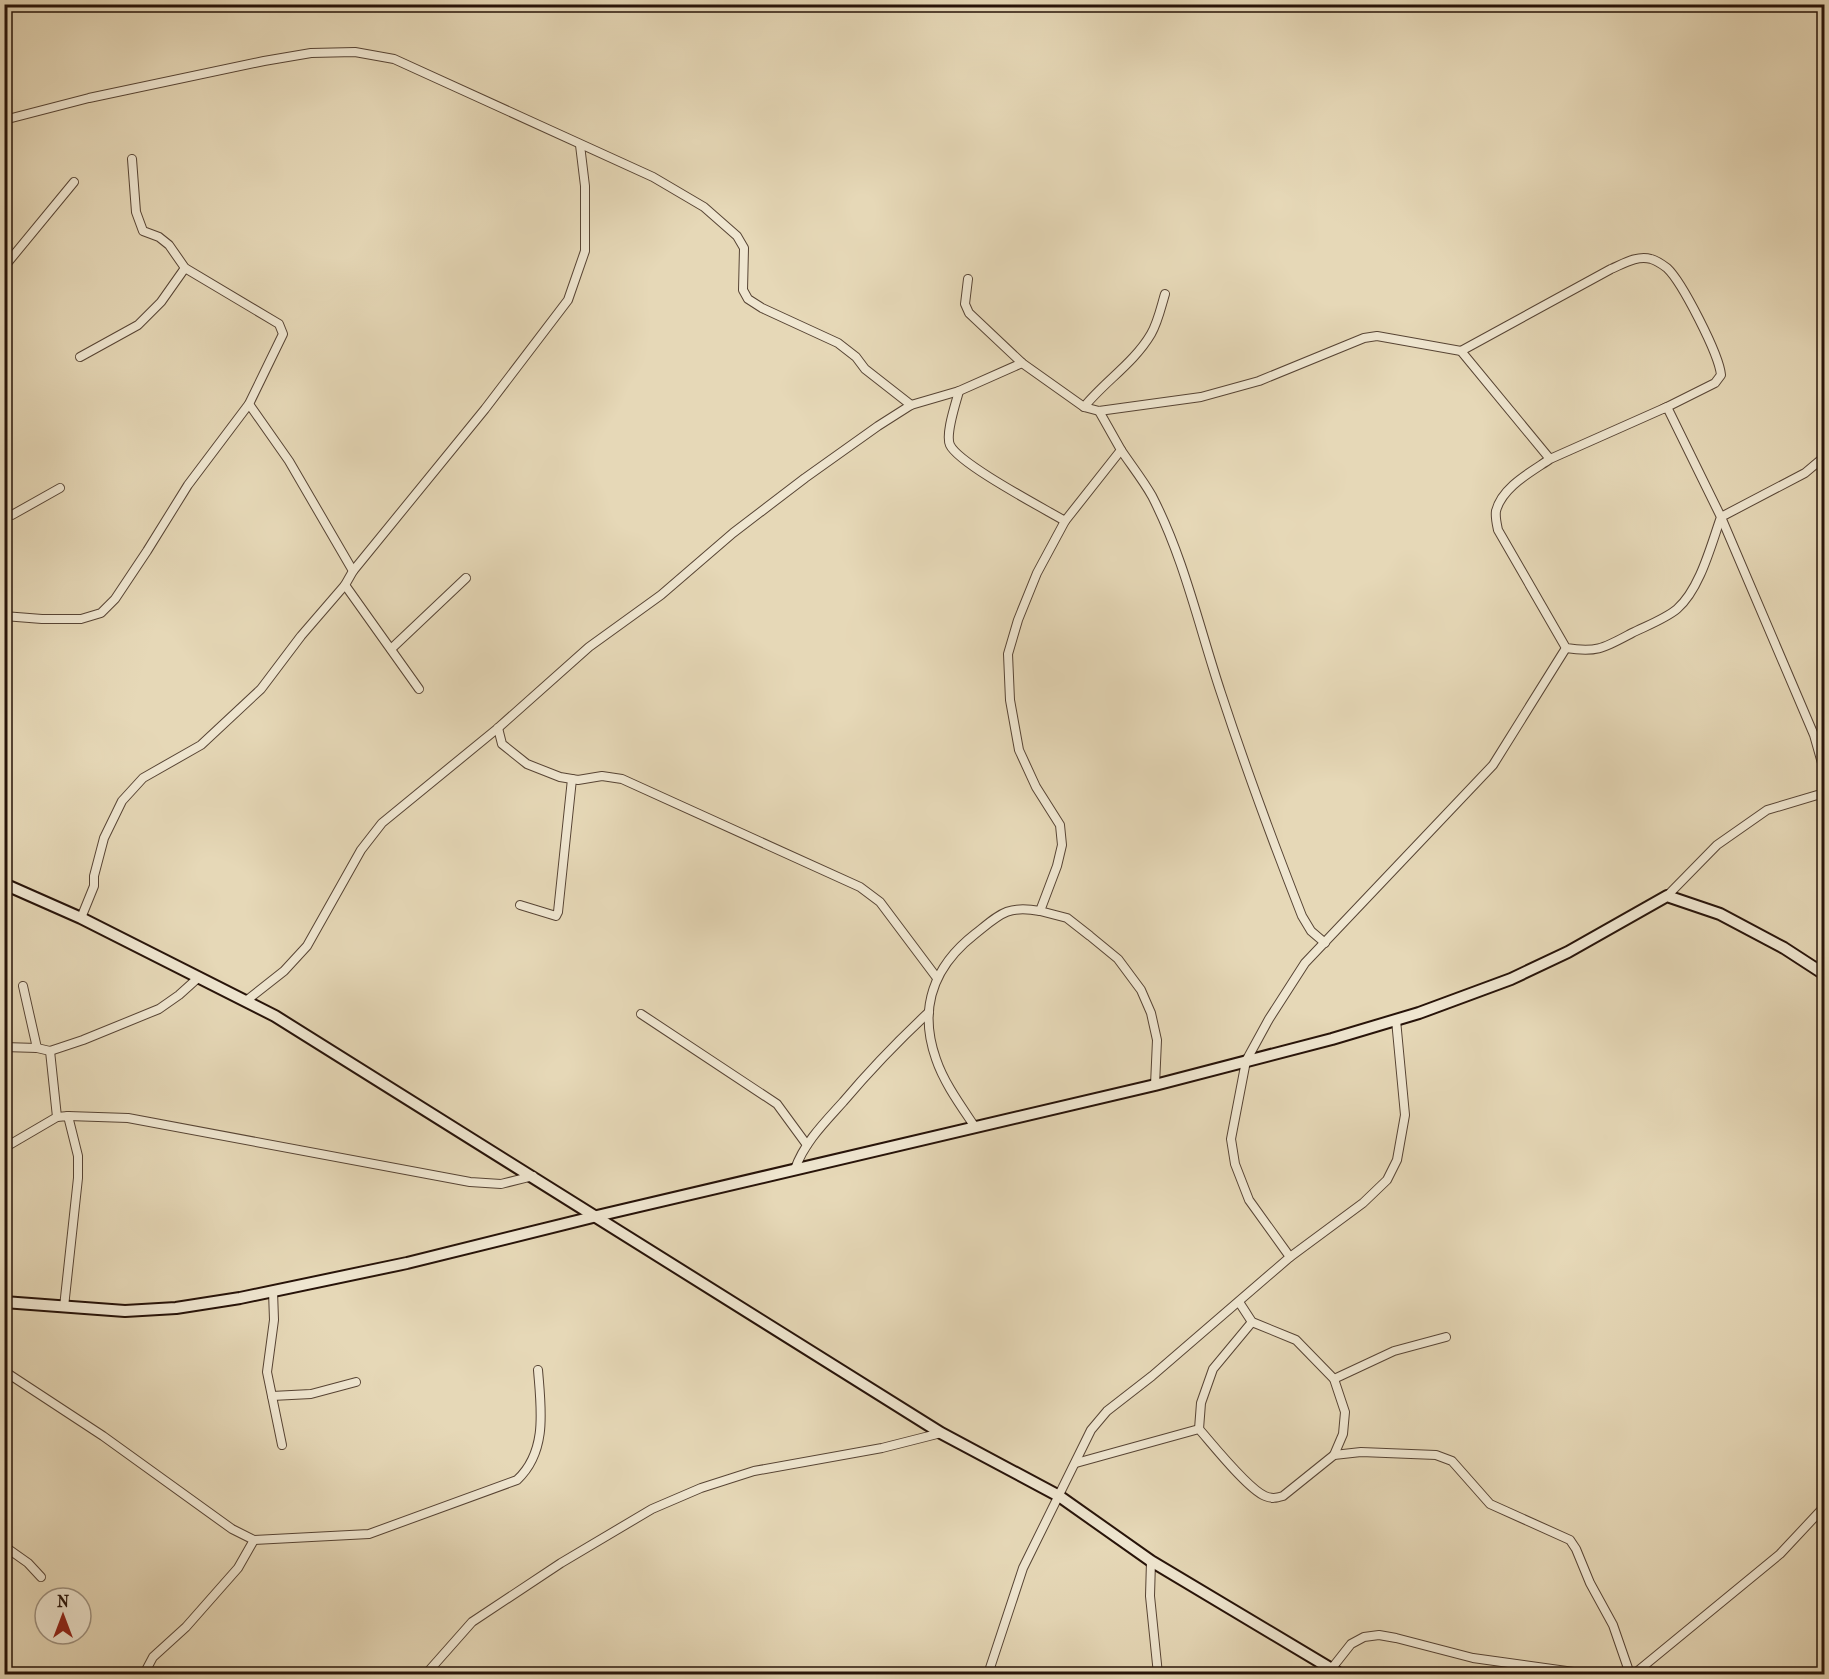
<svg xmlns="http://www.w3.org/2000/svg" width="1829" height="1679" font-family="'IM FELL French Canon',serif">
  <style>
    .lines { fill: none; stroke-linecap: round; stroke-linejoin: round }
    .street-casing { stroke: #574434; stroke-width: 10 }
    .secondary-casing { stroke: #271309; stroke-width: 14 }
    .street { stroke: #efe6d0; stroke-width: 8 }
    .secondary { stroke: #efe6d0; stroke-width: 10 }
  </style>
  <rect width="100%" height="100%" fill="#e6d8b7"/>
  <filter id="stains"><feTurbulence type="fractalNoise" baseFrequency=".00333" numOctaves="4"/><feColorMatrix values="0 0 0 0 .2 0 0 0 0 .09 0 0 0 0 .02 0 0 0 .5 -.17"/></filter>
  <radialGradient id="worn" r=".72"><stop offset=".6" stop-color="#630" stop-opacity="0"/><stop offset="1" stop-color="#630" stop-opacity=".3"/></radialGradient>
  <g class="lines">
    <!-- street casing -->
    <g class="street-casing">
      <g id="street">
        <polyline points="4,120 89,98 264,61 311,53 355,52 394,59 653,177 704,207 737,236 744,248 743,290 748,299 762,308 838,343 856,357 865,369 911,405"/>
        <polyline points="4,267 74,182"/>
        <path d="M 968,279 L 965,304 L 969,313 L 1022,363 L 1084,407 L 1099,411 L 1201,397 L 1259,381 L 1364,338 L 1377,336 L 1461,351 L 1550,459 C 1531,472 1502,487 1496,511 C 1495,517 1497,525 1498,530 L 1566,648 C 1597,653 1604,648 1632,633 C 1646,626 1665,619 1677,609 C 1700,589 1711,545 1721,517 L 1667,407 L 1550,459"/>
        <path d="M 1461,351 L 1611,269 C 1623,264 1637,255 1651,259 C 1655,260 1663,265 1667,268 C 1682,282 1719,354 1721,375 L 1715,383 L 1663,409"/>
        <polyline points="80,357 138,325 161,302 185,268"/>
        <path d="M 959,391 C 956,403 945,434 950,445 C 959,464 1043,508 1065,521 L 1121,450 L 1099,411"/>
        <polyline points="249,404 289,461 353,571"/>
        <path d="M 1084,407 C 1104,382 1134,363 1151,334 C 1158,322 1161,307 1165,294"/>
        <path d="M 1121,450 C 1131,465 1143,480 1152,496 C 1184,558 1199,627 1221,693 C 1246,769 1273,842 1302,916 L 1311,931 L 1325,943"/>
        <polyline points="1824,457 1805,473 1721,517 1814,735 1824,770"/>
        <polyline points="4,517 12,515 60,488"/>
        <polyline points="1065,521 1037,573 1018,620 1008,654 1010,700 1019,750 1036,787 1060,825 1062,845 1057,866 1040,911 1067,918 1090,936 1118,959 1141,990 1151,1013 1157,1040 1155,1085"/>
        <polyline points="345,585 419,689"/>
        <polyline points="4,616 42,619 81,619 101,613 115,599 147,551 188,485 249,404 283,334 279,324 185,268 169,245 159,237 143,231 136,212 132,159"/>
        <polyline points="391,649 466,578"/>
        <polyline points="498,728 502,744 527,764 560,777 578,780 602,776 622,779 860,887 880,902 937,978"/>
        <polyline points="1667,896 1717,845 1767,810 1824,793"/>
        <polyline points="520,905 556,916 558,912 572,779"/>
        <polyline points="81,918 94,886 94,876 104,838 122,801 143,778 201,745 261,689 301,636 345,585 353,571 485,409 568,300 585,251 585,186 580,145"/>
        <polyline points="23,986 37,1048"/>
        <polyline points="246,1001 284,971 307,946 361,850 382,823 498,728 589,647 661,595 733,533 805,478 878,426 911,405 959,391 1022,363"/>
        <polyline points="641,1014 777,1104 807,1145"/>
        <polyline points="4,1047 37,1048 50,1051 83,1040 159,1009 179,995 199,977"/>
        <polyline points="68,1116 128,1118 470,1182 501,1184 533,1176"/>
        <polyline points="57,1117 68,1116 78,1156 78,1178 64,1307"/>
        <path d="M 975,1127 C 961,1106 944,1083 936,1059 C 918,1008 934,966 975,934 C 1000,914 1007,905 1040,911"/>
        <polyline points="4,1148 57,1117 50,1051"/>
        <path d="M 795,1169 C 804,1143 824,1123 843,1102 C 870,1070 898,1041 929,1012"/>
        <polyline points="1290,1257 1249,1200 1235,1164 1231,1139 1246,1061 1269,1019 1305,963 1493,765 1566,648"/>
        <polyline points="273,1291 274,1320 267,1372 282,1445"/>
        <polyline points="1239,1302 1252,1322 1296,1340 1334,1379 1345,1412 1343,1434 1334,1455"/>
        <path d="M 4,1371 L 103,1436 L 232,1529 L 254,1540 L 369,1534 L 517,1480 C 548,1451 541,1408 538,1370"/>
        <polyline points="1334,1379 1394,1351 1446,1337"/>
        <polyline points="272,1396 311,1394 356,1382"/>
        <polyline points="1199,1429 1201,1403 1213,1369 1252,1322"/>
        <path d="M 1076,1463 L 1199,1429 C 1213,1445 1248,1489 1265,1496 C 1272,1499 1276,1498 1283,1496 L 1334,1455 L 1361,1452 L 1436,1455 L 1452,1461 L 1490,1504 L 1570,1540 L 1576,1549 L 1590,1583 L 1613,1625 L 1630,1674"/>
        <polyline points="4,1546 28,1563 41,1577"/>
        <polyline points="1151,1561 1150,1596 1158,1674"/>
        <polyline points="1332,1668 1351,1644 1364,1637 1379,1635 1396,1638 1473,1658 1588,1674"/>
        <polyline points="144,1674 153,1657 186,1627 238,1568 254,1540"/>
        <polyline points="426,1674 472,1622 561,1563 652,1509 701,1488 754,1471 882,1448 941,1433"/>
        <polyline points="988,1674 1023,1568 1091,1430 1107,1411 1152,1376 1290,1257 1363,1203 1387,1180 1397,1160 1405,1115 1396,1020"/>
        <polyline points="1634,1674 1780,1554 1824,1507"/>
      </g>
    </g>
    <!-- secondary casing -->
    <g class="secondary-casing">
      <g id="secondary">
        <polyline points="4,884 81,918 275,1016 941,1433 1059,1496 1151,1561 1340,1674"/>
        <polyline points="4,1302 125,1311 176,1308 240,1298 407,1263 597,1216 1155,1085 1332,1039 1419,1013 1511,979 1568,952 1667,896 1720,914 1784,948 1824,974"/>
      </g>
    </g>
    <!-- street -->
    <use href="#street" class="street"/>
    <!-- secondary -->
    <use href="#secondary" class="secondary"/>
  </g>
  <!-- margin -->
  <rect width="1829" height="1679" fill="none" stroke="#e6d8b7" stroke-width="24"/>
  <rect x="6" y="6" width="1817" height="1667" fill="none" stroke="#271309" stroke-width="3"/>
  <rect x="12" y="12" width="1805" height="1655" fill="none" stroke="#271309" stroke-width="1.5"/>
  <!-- north arrow -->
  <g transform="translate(63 1616)"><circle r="28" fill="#efe6d0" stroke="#9f9280" stroke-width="1.5"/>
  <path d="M0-4.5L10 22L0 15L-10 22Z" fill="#8f2418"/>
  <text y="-9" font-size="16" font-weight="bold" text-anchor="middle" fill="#271309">N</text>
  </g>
  <rect width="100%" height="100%" filter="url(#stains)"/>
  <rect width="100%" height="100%" fill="url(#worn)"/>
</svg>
